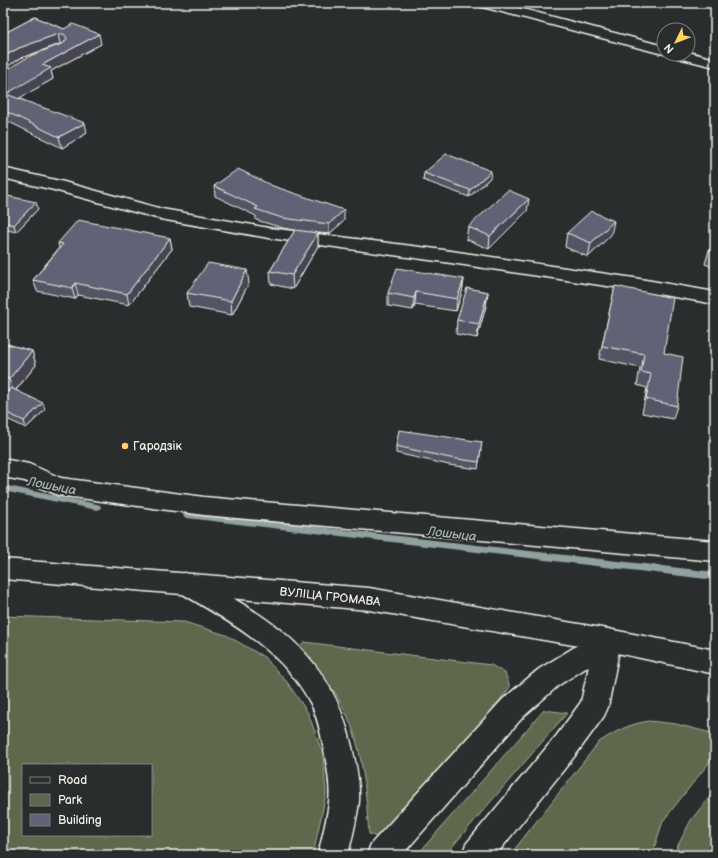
<svg xmlns="http://www.w3.org/2000/svg" width="718" height="858" font-family="'Balsamiq Sans',sans-serif">
  <style>
    .green { fill: #5e674e; stroke: #a9ac9b; fill-rule: evenodd }
    .lines { fill: none; stroke-linecap: round; stroke-linejoin: round }
    .stream { fill: #90a1a0; fill-rule: evenodd }
    .minor-casing { stroke: #f4f1e8; stroke-width: 3 }
    .major-casing { stroke: #f4f1e8; stroke-width: 3 }
    .highway-casing { stroke: #f4f1e8; stroke-width: 3 }
    .minor { fill: #2a2d2e; fill-rule: evenodd }
    .major { fill: #2a2d2e; fill-rule: evenodd }
    .highway { fill: #2a2d2e; fill-rule: evenodd }
    .wall { fill: #535565; stroke: #f4f1e8 }
    .shaded-wall { fill: #444552; stroke: #f4f1e8 }
    .building { fill: #616375; stroke: #f4f1e8 }
    .poi-dot { fill: #ffd166; stroke: #2a2d2e; stroke-width: 1.5 }
    .labels { text-anchor: middle; dominant-baseline: central; stroke-width: 3.5; stroke-linejoin: round; paint-order: stroke }
    .poi-label { font-size: 12px; fill: #f4f1e8; stroke: #2a2d2e; text-anchor: start }
    .street-label { font-size: 12px; fill: #f4f1e8; stroke: #2a2d2e }
    .water-label { font-size: 13px; font-style: italic; fill: #a9b5b2; stroke: #2a2d2e }
  </style>
  <rect width="100%" height="100%" fill="#2a2d2e"/>
  <filter id="ink" filterUnits="userSpaceOnUse"><feTurbulence type="fractalNoise" baseFrequency=".025" numOctaves="2"/><feDisplacementMap in="SourceGraphic" scale="8" xChannelSelector="R" yChannelSelector="G"/><feConvolveMatrix kernelMatrix="1 2 1 2 8 2 1 2 1" color-interpolation-filters="sRGB"/></filter>
  <g filter="url(#ink)">
    <!-- green -->
    <g class="green">
      <path d="M 3,616 L 184,622 L 226,635 L 264,657 L 287,682 L 308,713 L 323,754 L 326,794 L 313,855 L 3,855 ZM 23,765 L 151,765 L 151,835 L 23,835 Z"/>
      <path d="M 304,642 L 491,665 L 505,673 L 510,687 L 482,723 L 382,839 L 369,834 C 365,785 363,736 335,693 C 325,677 310,662 298,648 Z"/>
      <polygon points="544,710 567,713 445,855 417,855"/>
      <path d="M 649,721 L 676,724 L 715,734 L 715,755 L 663,821 L 652,855 L 510,855 L 599,742 C 616,731 629,724 649,721 Z"/>
      <polygon points="715,790 715,855 673,855 691,820"/>
    </g>
    <g class="lines">
      <!-- stream -->
      <g class="stream">
        <polygon points="3,485 97,504 100,505 101,507 100,509 97,510 3,491"/>
        <polygon points="187,512 715,572 715,580 187,518 184,517 183,515 184,513"/>
      </g>
      <!-- minor casing -->
      <g class="minor-casing">
        <g id="minor">
          <polygon points="477,3 500,3 664,46 664,54 665,54 659,53 479,6"/>
          <polygon points="688,52 715,59 715,67 674,57 672,54 688,54"/>
          <polygon points="3,168 64,182 162,209 269,228 444,250 634,278 715,292 715,304 634,290 444,262 269,238 160,219 54,190 3,178"/>
          <polygon points="3,459 29,464 61,478 204,497 715,541 715,561 204,515 58,495 25,481 3,477"/>
        </g>
      </g>
      <!-- major casing -->
      <g class="major-casing">
        <polygon id="major" points="3,559 369,588 608,629 715,650 715,674 608,651 369,610 3,579"/>
      </g>
      <!-- highway casing -->
      <g class="highway-casing">
        <g id="highway">
          <path d="M 185,573 L 194,576 C 272,619 331,653 352,747 C 356,764 360,784 359,801 C 357,819 352,838 348,855 L 318,855 C 322,838 327,819 329,802 C 331,786 327,766 324,750 C 321,735 318,718 311,704 C 283,650 227,620 176,590 L 172,583 L 176,576 Z"/>
          <polygon points="608,629 617,632 621,640 608,707 604,716 577,753 496,855 462,855 466,844 557,735 581,702 589,666 559,685 523,717 402,855 367,855 371,844 503,699 539,669 599,632"/>
        </g>
      </g>
      <!-- minor -->
      <use href="#minor" class="minor"/>
      <!-- major -->
      <use href="#major" class="major"/>
      <!-- highway -->
      <use href="#highway" class="highway"/>
    </g>
    <!-- wall -->
    <g class="wall">
      <polygon points="35,17 101,44 51,71 53,79 19,98 87,133 62,148 3,119 3,71 63,44 60,44 21,58 3,69 3,34"/>
      <polygon points="424,173 490,178 469,197 423,180"/>
      <polygon points="214,186 344,221 329,234 318,233 318,246 293,289 271,284 270,271 295,230 283,228 256,220 256,216 215,196"/>
      <polygon points="3,195 38,209 16,232 3,229"/>
      <polygon points="527,211 489,249 466,239 468,227"/>
      <polygon points="567,233 611,235 588,257 565,247"/>
      <polygon points="170,238 172,249 129,305 78,295 75,299 37,291 33,280 59,248 58,243"/>
      <polygon points="715,243 715,268 705,264 709,250"/>
      <polygon points="464,279 462,292 456,311 415,305 413,310 388,306 388,293"/>
      <polygon points="249,283 232,315 189,307 187,293"/>
      <polygon points="615,286 664,353 677,406 673,419 642,413 647,388 637,385 640,368 599,359"/>
      <polygon points="488,292 486,306 477,338 456,334 457,320"/>
      <polygon points="3,343 32,351 36,365 16,390 45,410 26,428 3,417 3,396 8,391 3,389"/>
      <polygon points="396,446 481,449 478,469 449,465 396,453"/>
    </g>
    <!-- shaded-wall -->
    <g class="shaded-wall">
      <polygon points="58,34 60,44 21,58 3,69 3,57 19,48"/>
      <polygon points="99,34 101,44 51,71 53,79 9,104 6,94 42,65"/>
      <polygon points="85,123 87,133 62,148 59,137"/>
      <polygon points="491,171 490,178 469,197 470,190"/>
      <polygon points="529,199 527,211 489,249 490,236"/>
      <polygon points="36,202 38,209 16,232 14,225"/>
      <polygon points="344,210 344,221 329,234 329,224"/>
      <polygon points="614,221 611,235 588,257 591,243"/>
      <polygon points="318,233 318,246 293,289 292,275"/>
      <polygon points="170,238 172,249 129,305 127,294"/>
      <polygon points="247,270 249,283 232,315 231,301"/>
      <polygon points="464,279 462,292 456,311 457,299"/>
      <polygon points="75,283 78,295 75,299 72,288"/>
      <polygon points="416,292 415,305 413,310 414,298"/>
      <polygon points="488,292 486,306 477,338 479,324"/>
      <polygon points="32,351 36,365 14,392 9,379"/>
      <polygon points="43,403 45,410 26,428 24,421"/>
    </g>
    <!-- building -->
    <g class="building">
      <polygon points="35,17 64,29 73,24 99,34 42,65 51,68 6,94 85,123 59,137 3,110 3,71 6,70 30,56 64,43 67,38 64,34 58,34 19,48 3,57 3,34"/>
      <polygon points="446,154 491,171 470,190 424,173"/>
      <polygon points="238,169 273,186 344,210 329,224 282,218 255,209 258,207 214,186"/>
      <polygon points="508,190 529,199 490,236 468,227"/>
      <polygon points="3,195 36,202 14,225 3,222"/>
      <polygon points="591,211 614,221 591,243 567,233"/>
      <polygon points="78,220 170,238 127,294 75,283 72,288 33,280 63,244 58,243"/>
      <polygon points="295,230 318,233 292,275 270,271"/>
      <polygon points="715,243 715,253 709,250"/>
      <polygon points="208,263 247,270 231,301 187,293"/>
      <polygon points="397,268 464,279 457,299 416,292 414,298 388,293"/>
      <polygon points="615,286 673,298 664,353 683,357 677,406 646,399 651,374 641,372 644,354 602,346"/>
      <polygon points="467,288 488,292 479,324 457,320"/>
      <polygon points="3,343 32,351 9,379 3,377"/>
      <polygon points="11,388 43,403 24,421 3,411 3,396"/>
      <polygon points="399,430 482,442 479,462 450,458 396,446"/>
    </g>
  </g>
  <!-- markers -->
  <circle class="poi-dot" cx="125" cy="446" r="4"/>
  <g class="labels">
    <!-- poi labels -->
    <g class="poi-label">
      <text x="133" y="446">Гародзік</text>
    </g>
    <!-- street labels -->
    <g class="street-label">
      <text transform="translate(330 597) rotate(6)">ВУЛІЦА ГРОМАВА</text>
    </g>
    <!-- water labels -->
    <g class="water-label">
      <text transform="translate(52 486) rotate(11)">Лошыца</text>
      <text transform="translate(452 534) rotate(7)">Лошыца</text>
    </g>
  </g>
  <!-- margin -->
  <rect width="718" height="858" fill="none" stroke="#2a2d2e" stroke-width="16"/>
  <rect x="8" y="8" width="702" height="842" fill="none" stroke="#f4f1e8" stroke-width="1.5" filter="url(#ink)"/>
  <!-- legend -->
  <rect x="22" y="764" width="130" height="72" fill="#2a2d2e" stroke="#7b7b78"/>
  <rect x="30" y="777" width="20" height="6" fill="#2a2d2e" stroke="#7b7b78"/>
  <text x="58" y="784" font-size="12" fill="#f4f1e8">Road</text>
  <rect x="30" y="794" width="20" height="12" fill="#5e674e" stroke="#7b7b78"/>
  <text x="58" y="804" font-size="12" fill="#f4f1e8">Park</text>
  <rect x="30" y="814" width="20" height="12" fill="#616375" stroke="#7b7b78"/>
  <text x="58" y="824" font-size="12" fill="#f4f1e8">Building</text>
  <!-- north arrow -->
  <g transform="translate(676 42) rotate(227)"><circle r="19" fill="#2a2d2e" stroke="#7b7b78"/>
  <path d="M0-3L7 15L0 10L-7 15Z" fill="#ffd166"/>
  <text y="-6" font-size="11" font-weight="bold" text-anchor="middle" fill="#f4f1e8">N</text>
  </g>
</svg>
